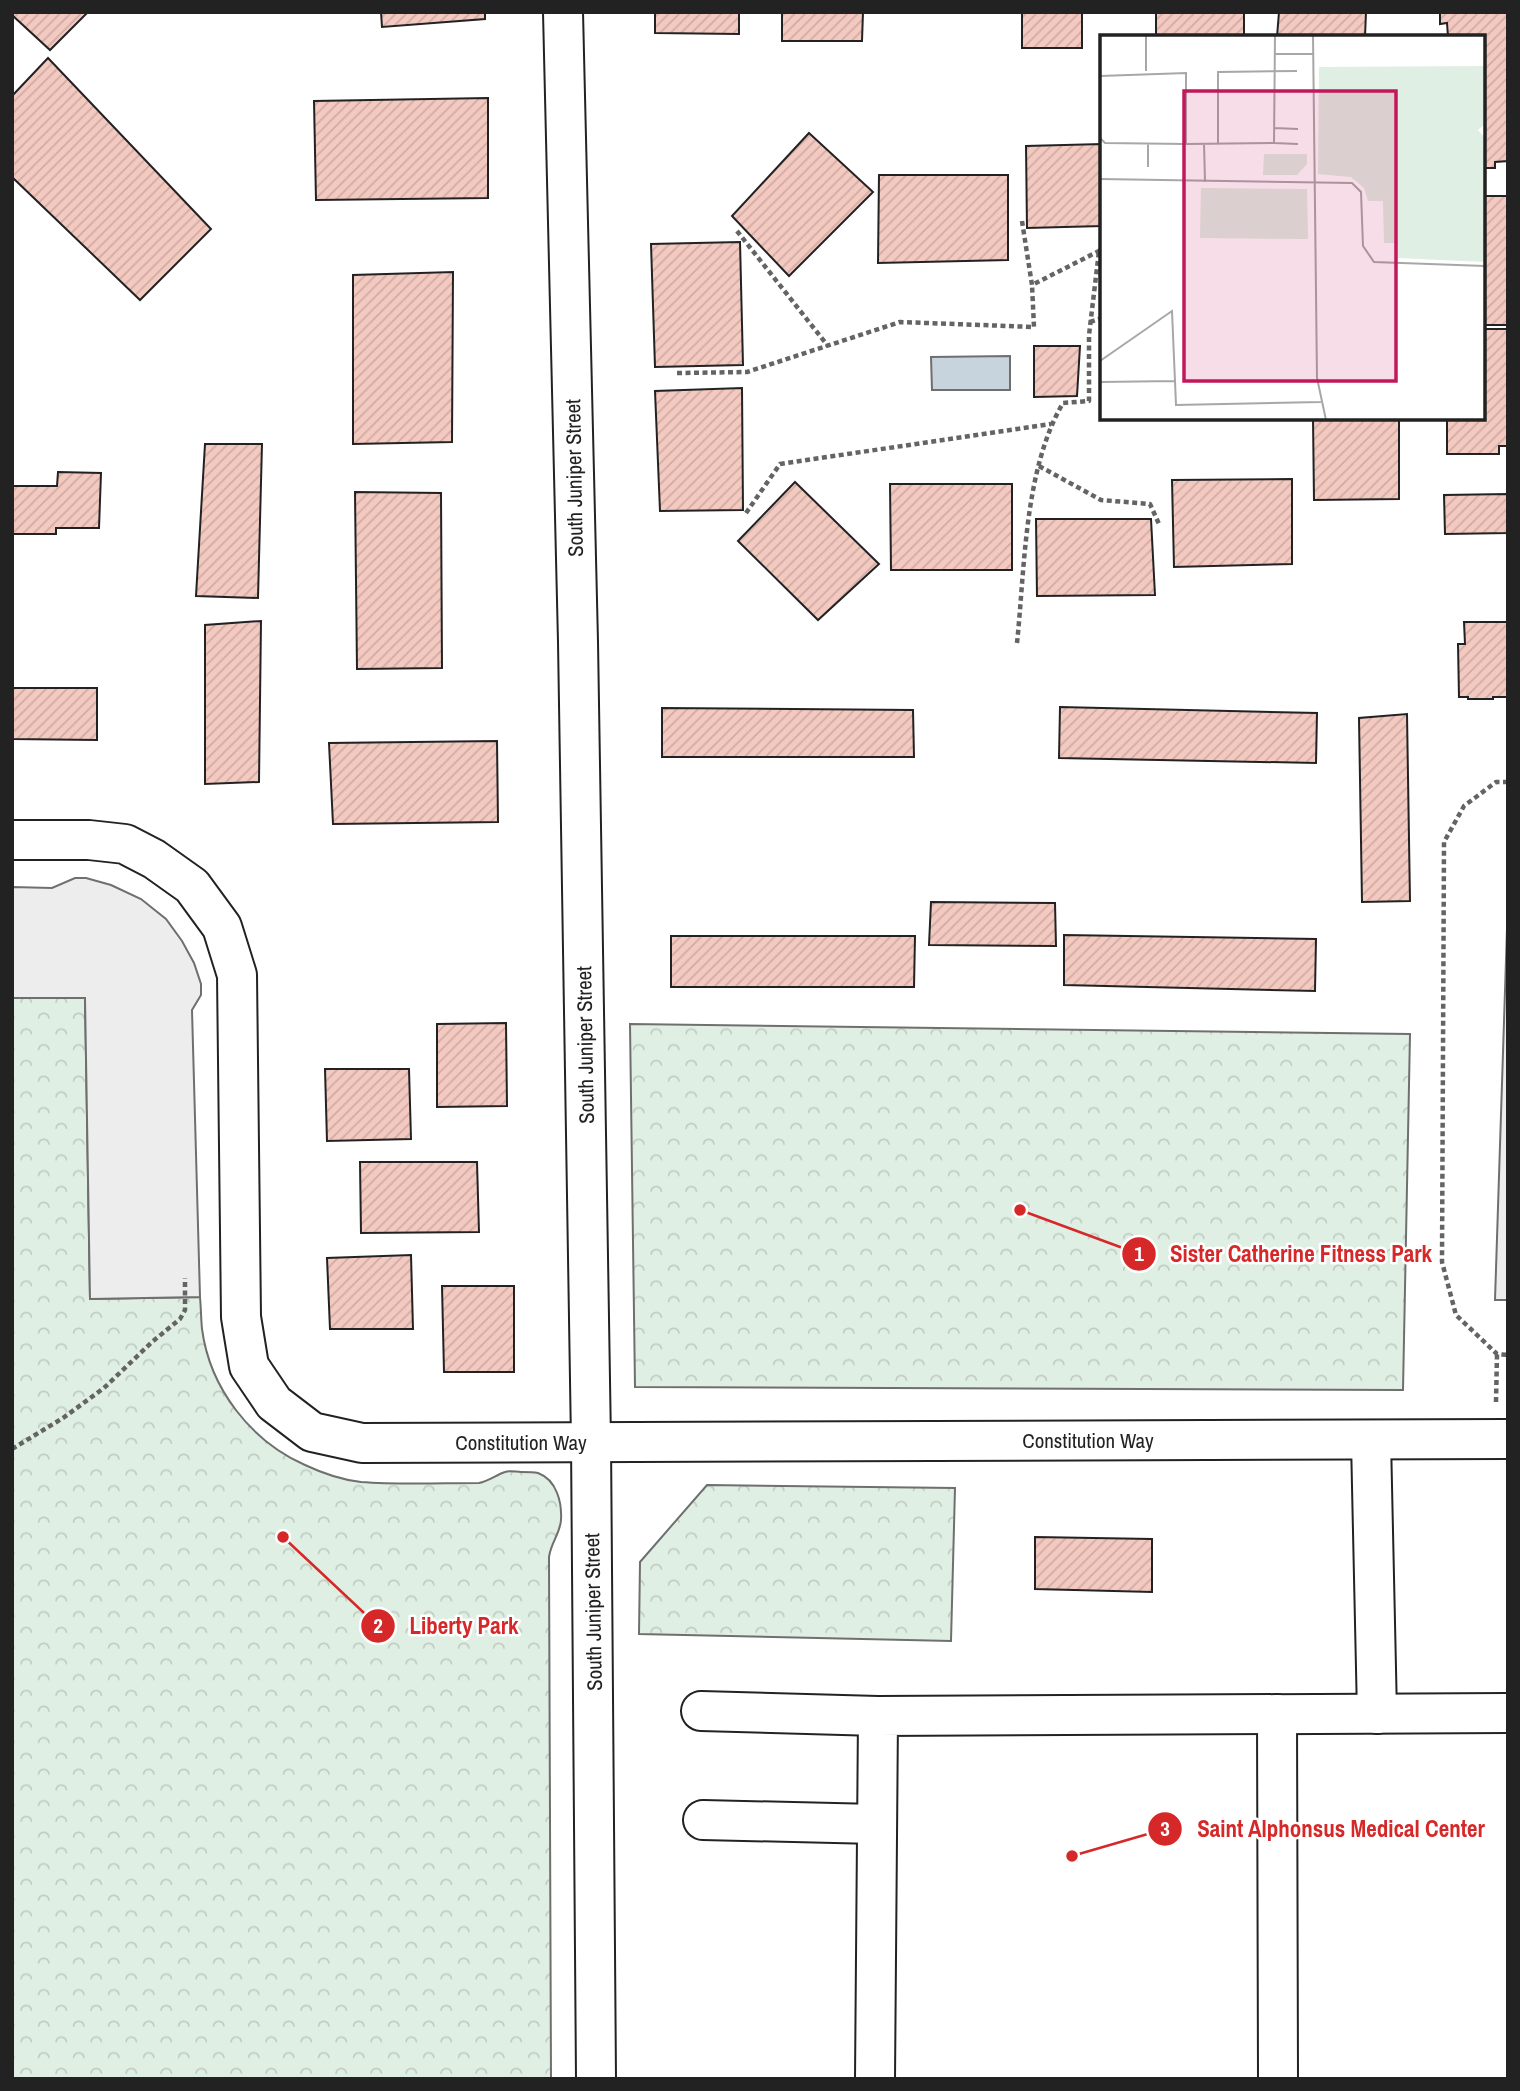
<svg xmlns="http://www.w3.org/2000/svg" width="1520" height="2091" font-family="'Archivo Narrow',sans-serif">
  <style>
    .park { fill: url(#park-crowns); stroke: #6f6f6f; stroke-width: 2 }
    .parking { fill: #ededed; stroke: #6f6f6f; stroke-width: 2 }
    .water { fill: #c7d3dd; stroke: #6f6f6f; stroke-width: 2 }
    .building { fill: url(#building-hatch); stroke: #222; stroke-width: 2 }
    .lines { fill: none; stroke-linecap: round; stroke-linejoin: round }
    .minor-casing { stroke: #222; stroke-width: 42 }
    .path { stroke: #646464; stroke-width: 4.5; stroke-dasharray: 5 3.5; stroke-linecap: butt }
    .minor { stroke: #fff; stroke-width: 38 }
    .labels { text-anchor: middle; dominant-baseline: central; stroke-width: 5; stroke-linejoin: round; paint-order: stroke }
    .street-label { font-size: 21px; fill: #222; stroke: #fff }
    .inset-road { fill: none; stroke: #a7a7a7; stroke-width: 2 }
    .view { fill: #c2185b; fill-opacity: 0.15; stroke: #c2185b; stroke-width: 3.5 }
    .inset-edge { fill: none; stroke: #222; stroke-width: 3.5 }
    .leader { fill: none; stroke: #d62828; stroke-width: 2.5 }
    .callout-dot { fill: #d62828; stroke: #fff; stroke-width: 2.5 }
    .mark-label { font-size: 21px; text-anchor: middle; font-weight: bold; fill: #fff }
    .callout-label { font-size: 23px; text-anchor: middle; font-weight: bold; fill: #d62828; stroke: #fff; stroke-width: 5; stroke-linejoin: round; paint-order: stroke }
  </style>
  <defs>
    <pattern id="park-crowns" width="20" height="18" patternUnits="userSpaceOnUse" patternTransform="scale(1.75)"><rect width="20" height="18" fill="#e0efe3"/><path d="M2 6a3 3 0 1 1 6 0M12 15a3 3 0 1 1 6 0" fill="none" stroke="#c0cdc2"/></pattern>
    <pattern id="building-hatch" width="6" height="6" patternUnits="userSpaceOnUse" patternTransform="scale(1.75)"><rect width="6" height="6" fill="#f3c9c0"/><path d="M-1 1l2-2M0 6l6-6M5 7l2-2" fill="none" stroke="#d0aca5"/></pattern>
  </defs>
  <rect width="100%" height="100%" fill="#fff"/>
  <!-- park -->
  <g class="park">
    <path d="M 12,998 L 85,998 L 90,1299 L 200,1297 C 201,1308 201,1319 202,1329 C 210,1389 251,1441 305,1465 C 322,1473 342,1480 361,1482 C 400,1485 440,1483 479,1483 C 489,1481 496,1475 505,1472 C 510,1470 516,1472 521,1472 C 526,1472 533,1472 538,1473 C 557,1480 562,1503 561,1520 C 560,1534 551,1542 549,1557 L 551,2079 L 12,2079 Z"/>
    <polygon points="630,1024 1410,1034 1403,1390 635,1387"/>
    <polygon points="707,1485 955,1488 951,1641 639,1634 640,1562"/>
  </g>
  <!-- parking -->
  <g class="parking">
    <polygon points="75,878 86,878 111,885 141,899 166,919 182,941 194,963 201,984 201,995 192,1010 200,1297 90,1299 85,998 12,998 12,887 52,888"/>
    <polygon points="1508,898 1508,1300 1495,1300"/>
  </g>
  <!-- water -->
  <polygon class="water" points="1010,356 1010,390 932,390 931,357"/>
  <!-- building -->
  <g class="building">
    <polygon points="12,12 88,12 50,50 12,15"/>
    <polygon points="381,12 485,12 485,19 382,27"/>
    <polygon points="655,12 739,12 739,34 655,33"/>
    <polygon points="782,12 863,12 862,41 782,41"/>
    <rect x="1022" y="12" width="60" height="36"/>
    <rect x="1156" y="12" width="88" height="25"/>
    <polygon points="1279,12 1366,12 1365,37 1277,37"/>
    <polygon points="1440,12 1508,12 1508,161 1495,162 1495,168 1483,168 1483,37 1448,37 1447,23 1440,24"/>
    <polygon points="48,58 211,229 140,300 12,177 12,96"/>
    <polygon points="488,98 488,198 316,200 314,101"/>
    <polygon points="809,133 873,192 789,276 732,216"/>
    <polygon points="1102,144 1102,226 1027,228 1026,146"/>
    <polygon points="879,175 1008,175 1008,260 878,263"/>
    <rect x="1483" y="196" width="25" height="129"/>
    <polygon points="740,242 743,365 655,367 651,244"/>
    <polygon points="453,272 452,442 353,444 353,275"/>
    <polygon points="1483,329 1508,329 1508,446 1499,446 1499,454 1447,454 1447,418 1483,418"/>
    <polygon points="1034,346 1080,346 1077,396 1034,397"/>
    <polygon points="742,388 743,510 660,511 655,391"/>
    <polygon points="1313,418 1399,418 1399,499 1314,500"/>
    <polygon points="205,444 262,444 258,598 196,596"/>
    <polygon points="58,472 101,473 99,528 56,528 56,534 12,534 12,486 57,486"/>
    <polygon points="1292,479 1292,564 1174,567 1172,480"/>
    <polygon points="795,482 879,564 818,620 738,541"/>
    <polygon points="890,484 1012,484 1012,570 891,570"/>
    <polygon points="355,492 441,493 442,668 357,669"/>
    <polygon points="1508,494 1508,533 1445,534 1444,495"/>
    <polygon points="1036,519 1151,519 1155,595 1037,596"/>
    <polygon points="261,621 259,782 205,784 205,625"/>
    <polygon points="1464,622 1508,622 1508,697 1493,697 1493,699 1468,699 1468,697 1459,697 1458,644 1465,644"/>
    <polygon points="12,688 97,688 97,740 12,739"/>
    <polygon points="1060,707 1317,713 1316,763 1059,758"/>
    <polygon points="662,708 913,710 914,757 662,757"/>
    <polygon points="1407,714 1410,901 1362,902 1359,718"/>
    <polygon points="497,741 498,822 333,824 329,743"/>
    <polygon points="931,902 1055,903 1056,946 929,945"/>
    <polygon points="1064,935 1316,939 1315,991 1064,985"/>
    <polygon points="671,936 915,936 914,987 671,987"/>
    <polygon points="506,1023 507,1106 437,1107 437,1024"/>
    <polygon points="325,1069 409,1069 411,1139 327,1141"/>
    <polygon points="360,1162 477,1162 479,1232 361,1233"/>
    <polygon points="411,1255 413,1329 330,1329 327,1258"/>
    <polygon points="442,1286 514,1286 514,1372 444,1372"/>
    <polygon points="1035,1537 1152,1539 1152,1592 1035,1589"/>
  </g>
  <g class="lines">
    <!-- minor casing -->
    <g class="minor-casing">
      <g id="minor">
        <polyline points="563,12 578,642 591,1441 596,2079"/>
        <polyline points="12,840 89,840 125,844 154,859 192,886 222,927 237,975 241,1317 249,1366 274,1403 312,1432 362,1443 1508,1439"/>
        <polyline points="1371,1440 1377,1714"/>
        <polyline points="701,1711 878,1716"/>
        <polyline points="1277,1714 1278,2079"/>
        <polyline points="703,1820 876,1824"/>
        <polyline points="875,2079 878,1716 1508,1713"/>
      </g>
    </g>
    <!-- path -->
    <g class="path">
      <polyline points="1022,221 1032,285 1101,250"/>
      <polyline points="737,231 828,346"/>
      <polyline points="1090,322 1102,318"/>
      <polyline points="677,373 747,372 900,322 1034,327 1032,285"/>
      <polyline points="1039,466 1101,500 1150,504 1159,524"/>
      <polyline points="746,513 780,464 1051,424"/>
      <path d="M 1017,643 C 1025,567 1024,470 1063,403 L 1089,401 L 1089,335 L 1099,251"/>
      <polyline points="1508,782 1496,782 1464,806 1444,842 1442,1262 1456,1315 1497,1354 1508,1355"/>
      <polyline points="1496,1402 1497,1354"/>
      <polyline points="12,1449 63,1418 104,1388 152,1342 180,1319 185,1310 185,1278"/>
    </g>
    <!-- minor -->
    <use href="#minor" class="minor"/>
  </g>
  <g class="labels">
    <!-- street labels -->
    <g class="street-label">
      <text transform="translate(574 478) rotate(-91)">South Juniper Street</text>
      <text transform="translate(585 1045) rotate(-91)">South Juniper Street</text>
      <text x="1088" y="1440">Constitution Way</text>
      <text x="521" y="1442">Constitution Way</text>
      <text transform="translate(593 1612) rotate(-91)">South Juniper Street</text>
    </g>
  </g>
  <!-- overview -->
  <g transform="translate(1100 35)">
    <rect width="385" height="385" fill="#fff"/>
    <path d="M 384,31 L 385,89 L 378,95 L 385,103 L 385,227 L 297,223 L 297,208 L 284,208 L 283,166 L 268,166 L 264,153 L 251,142 L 218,139 L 219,32 ZM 164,119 L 207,119 L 207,129 L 197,140 L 163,140 ZM 101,153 L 207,154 L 208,204 L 100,203 Z" fill="#e0efe3"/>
    <path class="inset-road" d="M 213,0 L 217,343 L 226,385M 174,19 L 213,19M 46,36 L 46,0M 0,41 L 86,38 L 86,109 L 5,108 L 0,103M 174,93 L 198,94M 104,108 L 105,147M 118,108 L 118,37 L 197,36M 174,108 L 198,109M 86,109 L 174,108 L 175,0M 48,132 L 48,108M 0,144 L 252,148 L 261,157 L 263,211 L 274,227 L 385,231M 84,172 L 84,147M 385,294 L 385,360M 0,326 L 72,276 L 76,370 L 221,367M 0,347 L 75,346"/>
    <path class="view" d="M 84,56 L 296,56 L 296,346 L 84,346 Z"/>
    <rect width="385" height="385" class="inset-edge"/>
  </g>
  <!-- callouts -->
  <path class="leader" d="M1020 1210L1139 1254M283 1537L378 1626M1072 1856L1165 1829"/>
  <g class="callout-dot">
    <circle cx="1020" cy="1210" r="7"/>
    <circle cx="283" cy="1537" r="7"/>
    <circle cx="1072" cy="1856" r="7"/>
    <circle cx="1139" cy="1254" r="18"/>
    <circle cx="378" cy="1626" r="18"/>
    <circle cx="1165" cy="1829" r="18"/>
  </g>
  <g class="mark-label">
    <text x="1139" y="1261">1</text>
    <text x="378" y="1633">2</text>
    <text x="1165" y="1836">3</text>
  </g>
  <g class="callout-label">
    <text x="1301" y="1262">Sister Catherine Fitness Park</text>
    <text x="464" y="1634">Liberty Park</text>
    <text x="1341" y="1837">Saint Alphonsus Medical Center</text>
  </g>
  <!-- border -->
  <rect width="1520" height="2091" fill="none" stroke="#222222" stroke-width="28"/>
</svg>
